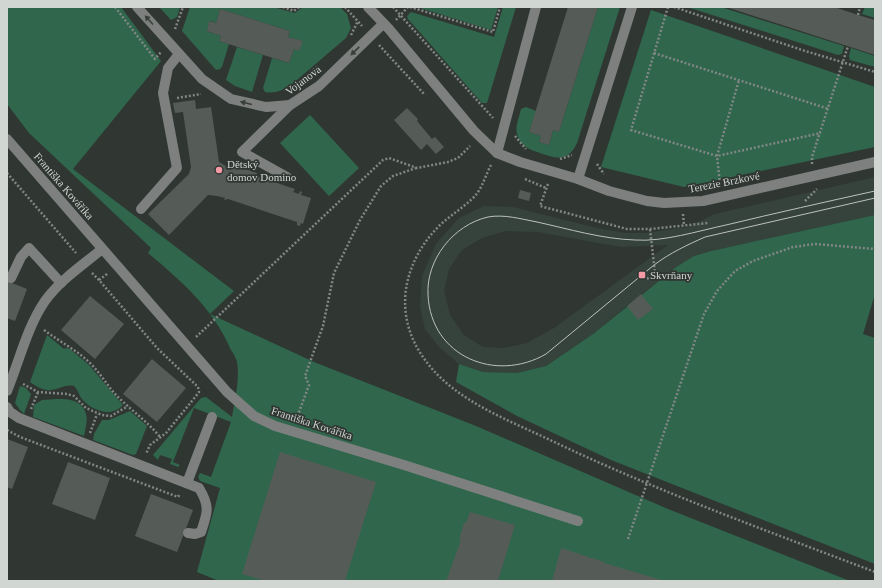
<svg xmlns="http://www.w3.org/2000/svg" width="882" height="588" font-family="Georgia,serif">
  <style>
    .built { fill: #36433c; fill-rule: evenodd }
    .green { fill: #2f664c }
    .building { fill: #555c58 }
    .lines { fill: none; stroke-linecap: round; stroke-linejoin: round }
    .path { stroke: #818784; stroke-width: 2.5; stroke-dasharray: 2 2; stroke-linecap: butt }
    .minor { stroke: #7d807e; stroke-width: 10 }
    .tram { stroke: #bcc1be; stroke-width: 1 }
    .oneway { fill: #383e3a }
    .poi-dot { fill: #f49aa7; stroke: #303733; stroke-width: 1.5 }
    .labels { text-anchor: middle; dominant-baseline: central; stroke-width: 3.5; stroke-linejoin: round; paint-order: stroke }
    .street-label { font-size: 11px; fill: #d1d6d3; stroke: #303733 }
    .poi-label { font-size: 11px; fill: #d1d6d3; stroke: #303733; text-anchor: start }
  </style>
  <rect width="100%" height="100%" fill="#303733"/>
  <!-- built -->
  <path class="built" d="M 875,177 L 875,215 L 711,251 L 694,256 L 641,294 L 593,334 L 546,366 L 517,373 L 483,372 L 459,364 L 439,347 L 425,329 L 420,307 L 422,276 L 436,244 L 459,218 L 484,206 L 513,207 L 597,228 L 626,233 L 645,233 L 688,227 L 715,214 ZM 506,231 L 538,232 L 621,247 L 668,245 L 554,328 L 527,343 L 504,348 L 483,347 L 464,335 L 450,315 L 444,291 L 449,269 L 462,250 L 482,238 Z"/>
  <!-- green -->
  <g class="green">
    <path d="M 7,7 L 121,7 L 161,61 L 73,169 L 234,291 L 210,314 L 314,362 L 476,426 L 668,509 L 850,581 L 219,581 L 197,572 L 220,488 L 200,481 L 198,477 L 200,473 L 211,477 L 231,422 L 194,408 L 173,462 L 180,465 L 178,467 L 170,464 L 172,459 L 160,455 L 158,460 L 153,455 L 201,398 L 206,397 L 232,417 C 235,400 240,379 237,362 C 236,357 232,352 230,348 C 213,308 180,280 148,253 L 151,248 L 29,133 L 7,104 Z"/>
    <polygon points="159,7 180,7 177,17 171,20"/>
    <path d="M 190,7 L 273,7 L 295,13 L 303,7 L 340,7 L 347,14 L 351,28 L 346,38 L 291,85 C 283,90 275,94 265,92 L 263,88 L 272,58 L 289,63 L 294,49 L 299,50 L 302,41 L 288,37 L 290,31 L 220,9 L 216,23 L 210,21 L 207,31 L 221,36 L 219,41 L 229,44 L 222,67 L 220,69 L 216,70 L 182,31 Z"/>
    <polygon points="417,7 498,7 491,30"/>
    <polygon points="503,7 516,7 487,103 482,103 408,19 407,16 411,12 494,37"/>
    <path d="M 598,7 L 620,7 L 577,143 C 568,162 557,159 540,153 C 531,150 522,147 518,137 C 514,128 519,118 521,109 L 526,107 L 536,111 L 529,132 L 541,136 L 539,142 L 549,145 L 553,130 L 559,132 Z"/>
    <polygon points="687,7 721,7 844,46 842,54 838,55"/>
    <polygon points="865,7 875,7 875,18 862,14"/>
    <polygon points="651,10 875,87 875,147 684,187 601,167"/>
    <polygon points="237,47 263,55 252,92 235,86 226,80"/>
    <polygon points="851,48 875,56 875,67 850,60 849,56"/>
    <polygon points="310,115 359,168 329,196 280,143"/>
    <polygon points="875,215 875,294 863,334 875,338 875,564 611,460 517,416 456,382 459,364 483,372 517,373 546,366 593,334 675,268 694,256 711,251"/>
    <path d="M 47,335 L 64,349 L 66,348 L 70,349 L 89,365 L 123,405 C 112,418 92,411 82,399 C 79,395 78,390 74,386 C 65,384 60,389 51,390 C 43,391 36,386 30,382 Z"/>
    <polygon points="20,386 26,388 31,394 24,414 20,410 15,403"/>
    <path d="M 42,400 C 57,399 81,395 86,414 C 88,420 85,430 84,436 L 33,417 L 34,405 Z"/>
    <polygon points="130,411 147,426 136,454 133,455 93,440 94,434 102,420 109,420"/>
  </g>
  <!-- building -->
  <g class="building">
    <polygon points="568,7 598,7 559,132 553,130 549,145 539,142 541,136 529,132"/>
    <polygon points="726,7 834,7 858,15 875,20 875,55"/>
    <polygon points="220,9 290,31 288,37 303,41 299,51 294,49 289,63 219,41 221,36 207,31 209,21 216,23"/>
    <polygon points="195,100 196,109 211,107 219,162 229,168 230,164 257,173 256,176 295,189 293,192 299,194 300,191 302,192 301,195 311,198 303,224 301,223 300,226 297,225 297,222 228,199 224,200 225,198 217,196 208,195 169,235 148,214 189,174 191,167 183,112 175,113 173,103"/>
    <polygon points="407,108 418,119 417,121 432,139 435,137 444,147 436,154 427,144 421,150 394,120"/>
    <polygon points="520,190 531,193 529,201 518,198"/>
    <polygon points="7,281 27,289 15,321 7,318"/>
    <polygon points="641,294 653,309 638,320 627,306"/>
    <polygon points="90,296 124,324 95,359 61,330"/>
    <polygon points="152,359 186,388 157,422 123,394"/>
    <polygon points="7,439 28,447 12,489 7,487"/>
    <polygon points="280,452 376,482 345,581 265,581 242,574"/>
    <polygon points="68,462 110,478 95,520 52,504"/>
    <polygon points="151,494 193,510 177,552 135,536"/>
    <polygon points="470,512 515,525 498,581 446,581 461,540 459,540 464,523 466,523"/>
    <polygon points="561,548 604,562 604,563 665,581 552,581"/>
  </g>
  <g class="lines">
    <!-- path -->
    <g class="path">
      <polyline points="115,7 155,59 161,52"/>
      <polyline points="283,7 294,11 299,7"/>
      <polyline points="345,7 362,26"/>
      <polyline points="393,7 493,118"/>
      <polyline points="410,7 493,32 500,7"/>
      <polyline points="668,7 631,130 717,156 821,133"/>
      <polyline points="674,7 802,50 875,72"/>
      <polyline points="858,15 860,7"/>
      <polyline points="396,20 408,7"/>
      <polyline points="175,29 183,7"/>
      <polyline points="351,35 358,21"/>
      <polyline points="379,45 424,94"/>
      <polyline points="654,53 829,109"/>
      <polyline points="304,78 317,67"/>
      <polyline points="177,98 201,94"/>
      <polyline points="515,136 526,149"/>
      <polyline points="560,159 572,155"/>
      <polyline points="597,164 604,174"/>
      <polyline points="812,164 812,157 848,46"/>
      <path d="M 491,165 C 486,174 482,189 474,197 C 464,207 451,215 440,225 C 422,243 410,264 406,289 C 401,325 417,356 443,380 C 473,407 512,422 548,439 C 654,490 765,530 875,572"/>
      <polyline points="7,173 76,253"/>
      <polyline points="525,179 546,188"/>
      <polyline points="548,184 540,206 627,229 650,229 708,223"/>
      <polyline points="720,184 717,156 739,80"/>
      <polyline points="805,201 817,189"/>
      <polyline points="683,214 684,226"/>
      <polyline points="92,273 99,280"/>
      <polyline points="107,274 99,280 157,348 198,387 199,392 196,396 166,433 150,445 146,454"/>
      <polyline points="647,279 655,273 650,229"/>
      <path d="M 44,330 C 60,342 77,350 91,364 C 101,374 108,387 118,397 C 132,411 148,422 160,437"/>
      <polyline points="196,337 383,160 389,158 417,168 448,162 458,158 470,146"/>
      <polyline points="23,384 38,392 67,394 74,396 86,408 102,415 111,416 128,406"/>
      <polyline points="31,409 38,392"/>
      <polyline points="296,420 309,385 305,376 323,326 334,273 360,220 381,186 393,176 416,168"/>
      <polyline points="7,430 20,437 178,497 180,494"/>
      <polyline points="90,433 97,414"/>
      <polyline points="628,539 704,314 717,291 735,271 753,261 793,247 815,244 875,249"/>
    </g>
    <!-- minor -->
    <g class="minor">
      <polyline points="137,7 202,79 231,99 266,107 290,105 319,86 383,24"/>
      <polyline points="368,7 389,29 474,131 497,153 520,162 578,179 609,191 647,201 664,203 703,201 875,162"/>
      <polyline points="7,139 227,392 254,416 275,426 404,465 578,521"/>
      <polyline points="497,153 536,7"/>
      <polyline points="287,177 242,152 290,105"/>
      <polyline points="578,179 632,7"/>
      <polyline points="141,209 177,168 163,93 168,68 179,54"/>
      <polyline points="11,278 21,257 29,248 61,283"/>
      <path d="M 7,391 C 19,362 27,327 45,301 C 60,280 83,265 102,249"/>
      <path d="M 7,407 L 10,412 L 19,418 L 199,488 C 210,506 208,512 201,532 L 195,534 L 188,533"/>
      <polyline points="187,483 212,417"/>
    </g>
    <!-- tram -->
    <path class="tram" d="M 875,191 C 825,202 776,213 726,225 C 698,231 663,242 635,240 C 602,239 569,229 537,222 C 521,219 504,214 488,217 C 453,225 426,260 428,295 C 431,357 496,383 546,354 L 654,265 C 670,253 687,245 705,237 L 875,198"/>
  </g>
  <!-- one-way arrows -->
  <defs><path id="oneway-solid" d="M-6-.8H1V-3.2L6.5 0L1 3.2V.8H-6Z"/></defs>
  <g class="oneway">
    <use href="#oneway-solid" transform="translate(149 20) rotate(-132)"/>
    <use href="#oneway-solid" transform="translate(355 51) rotate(136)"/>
    <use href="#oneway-solid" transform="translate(246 103) rotate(-166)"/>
  </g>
  <!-- markers -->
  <g class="poi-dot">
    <circle cx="219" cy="170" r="4"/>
    <rect x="638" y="271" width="8" height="8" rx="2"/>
  </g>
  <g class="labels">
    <!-- street labels -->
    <g class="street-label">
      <text transform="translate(303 80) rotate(-37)">Vojanova</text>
      <text transform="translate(724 182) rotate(-11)">Terezie Brzkové</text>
      <text transform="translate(64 186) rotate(49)">Františka Kováříka</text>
      <text transform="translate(312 423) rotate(18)">Františka Kováříka</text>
    </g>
    <!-- poi labels -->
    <g class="poi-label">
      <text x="227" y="164">Dětský<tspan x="227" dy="13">domov Domino</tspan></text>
      <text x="650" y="275">Skvrňany</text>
    </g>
  </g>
  <!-- border -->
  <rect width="882" height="588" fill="none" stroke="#d1d6d3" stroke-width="16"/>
</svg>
